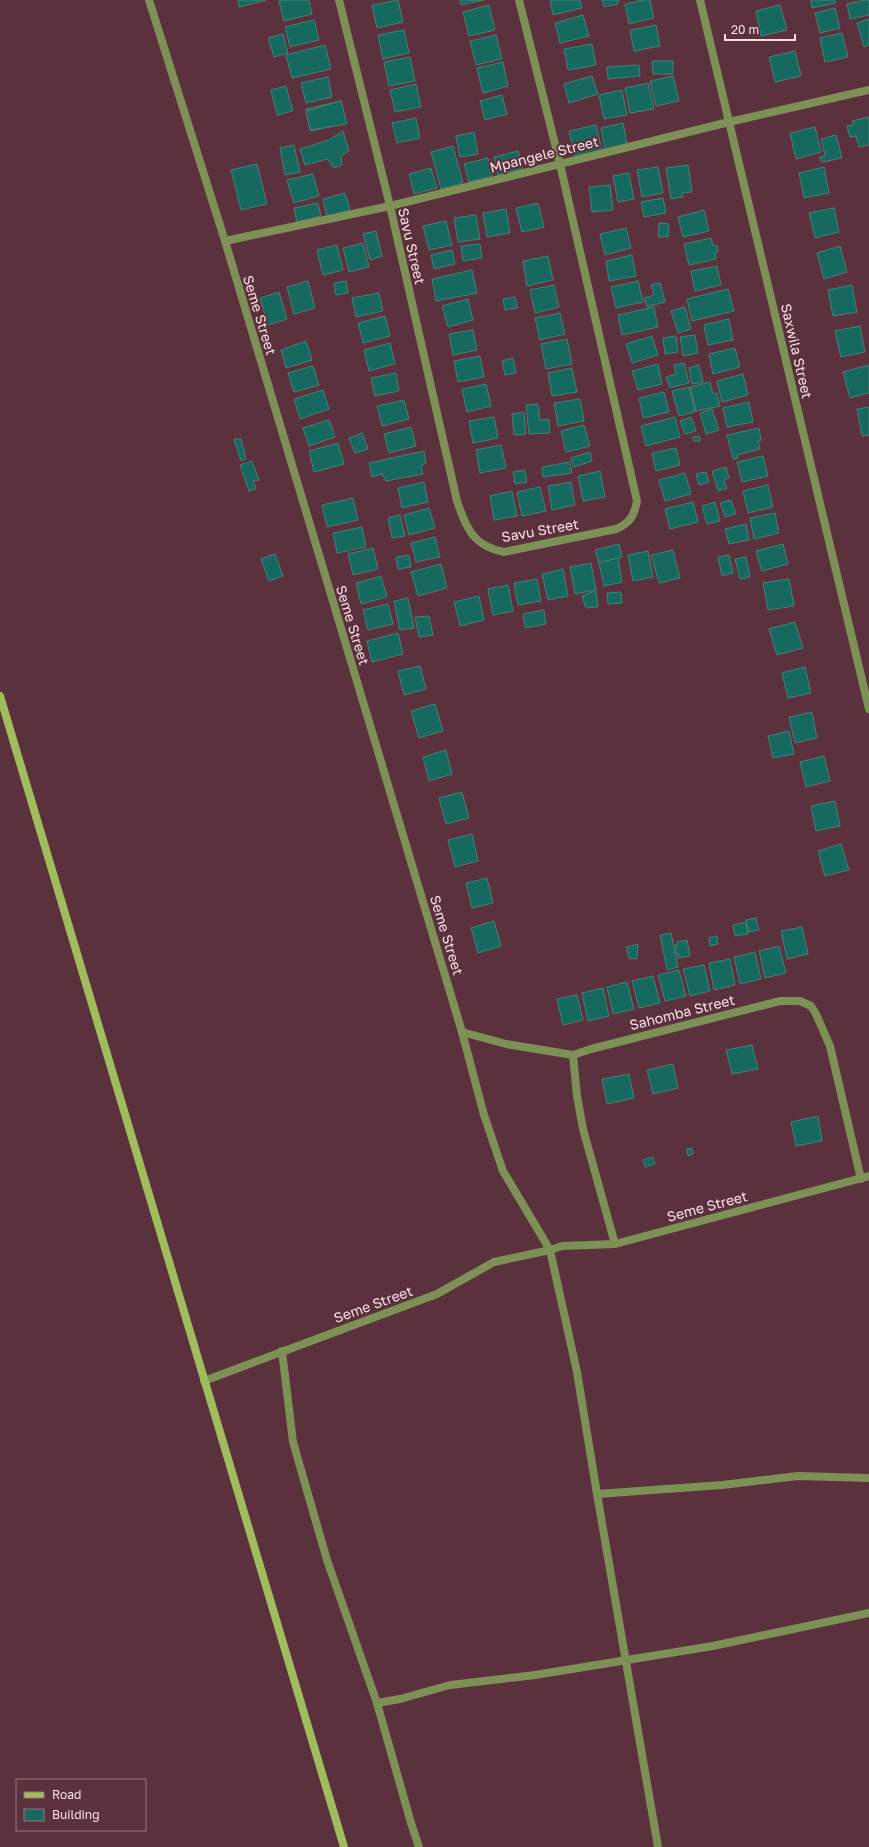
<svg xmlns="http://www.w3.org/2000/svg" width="869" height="1847" font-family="'Golos Text',sans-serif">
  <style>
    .building { fill: #15695f; stroke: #488078 }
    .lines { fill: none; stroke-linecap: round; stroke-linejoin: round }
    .lane { stroke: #7d9056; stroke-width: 8 }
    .street { stroke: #7d9056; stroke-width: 8 }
    .secondary { stroke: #9fbd5c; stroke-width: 8 }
    .labels { text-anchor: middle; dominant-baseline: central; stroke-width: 4; stroke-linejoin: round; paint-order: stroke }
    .street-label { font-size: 14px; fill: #fbe0e6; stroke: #5a313c }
  </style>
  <rect width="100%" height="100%" fill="#5a313c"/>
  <!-- building -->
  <g class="building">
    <polygon points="238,0 266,0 239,7"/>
    <polygon points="282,0 309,0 312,14 284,21 279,1"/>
    <polygon points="398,0 403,22 377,28 372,5"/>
    <polygon points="460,0 484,0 461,5"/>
    <polygon points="550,0 580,0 582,8 553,15"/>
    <polygon points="602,0 618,0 618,4 604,7"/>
    <polygon points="644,0 650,0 654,18 629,24 625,4"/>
    <polygon points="811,0 835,0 836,3 812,8"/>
    <polygon points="865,0 869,0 869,15 850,19 847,4"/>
    <polygon points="489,5 495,30 469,36 463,12"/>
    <polygon points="780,5 787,30 761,36 756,11"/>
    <polygon points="835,8 840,28 820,33 815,13"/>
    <polygon points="583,15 589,36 560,43 555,23"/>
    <polygon points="869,19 869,45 864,47 857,23"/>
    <polygon points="314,20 319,40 290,47 285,27"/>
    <polygon points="656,25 660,46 634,51 630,30"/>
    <polygon points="404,30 409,53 383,59 378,35"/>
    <polygon points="842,33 848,57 825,62 820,38"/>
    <polygon points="283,34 288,53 274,57 268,38"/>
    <polygon points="496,35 502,59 476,65 470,41"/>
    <polygon points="592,44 596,65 568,70 564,49"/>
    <polygon points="325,45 331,69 292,78 286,55"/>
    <polygon points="795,51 801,76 775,82 769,57"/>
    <polygon points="410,57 415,81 389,86 384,62"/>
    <polygon points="652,61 673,61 673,74 653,74"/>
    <polygon points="503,62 508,86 483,93 477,68"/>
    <polygon points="639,65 640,76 608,79 607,67"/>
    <polygon points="592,76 598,94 569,103 564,84"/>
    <polygon points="673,76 679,101 656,106 650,81"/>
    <polygon points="328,77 332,97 306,103 301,83"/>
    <polygon points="648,83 654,109 630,113 625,88"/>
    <polygon points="416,84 421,107 395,112 390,90"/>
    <polygon points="286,86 293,111 277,115 271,90"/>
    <polygon points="622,90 627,115 604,119 599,95"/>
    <polygon points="502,95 507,114 485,120 480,101"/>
    <polygon points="341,101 346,123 311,131 306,109"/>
    <polygon points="341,101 347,124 310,130 306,111"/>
    <polygon points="869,117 869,145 859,147 856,136 850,137 847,126 853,125 852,121"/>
    <polygon points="416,118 420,138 397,143 392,123"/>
    <polygon points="623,123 627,144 605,149 601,128"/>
    <polygon points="596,125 602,150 575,156 569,131"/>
    <polygon points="815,127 821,152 796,159 790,133"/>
    <polygon points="343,131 349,151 341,156 342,165 334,168 327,159 305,165 300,149 329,140"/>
    <polygon points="474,132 478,154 460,157 456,136"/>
    <polygon points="836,135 842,158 822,162 819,158 825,155 821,139"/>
    <polygon points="294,145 300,172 285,175 280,148"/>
    <polygon points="453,146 463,183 441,189 431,152"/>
    <polygon points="518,151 523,169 498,175 494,157"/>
    <polygon points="488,158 492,176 469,182 464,164"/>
    <polygon points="257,164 267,204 241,210 231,170"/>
    <polygon points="688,165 692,192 682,193 683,197 671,199 666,168"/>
    <polygon points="658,167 663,193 642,197 637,170"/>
    <polygon points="824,167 829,193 804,198 799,173"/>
    <polygon points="431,168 437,188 414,194 409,174"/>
    <polygon points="629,173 634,199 618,202 613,176"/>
    <polygon points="313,174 319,196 294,203 287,180"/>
    <polygon points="610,185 613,210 592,212 589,187"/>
    <polygon points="345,193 350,210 327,217 323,199"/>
    <polygon points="663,198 666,213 644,217 641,202"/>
    <polygon points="318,203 321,216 297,222 294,208"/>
    <polygon points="538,203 544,227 522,232 516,208"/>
    <polygon points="834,208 839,232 815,238 809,213"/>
    <polygon points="506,209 510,233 487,237 483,213"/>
    <polygon points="704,210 709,231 683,237 678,217"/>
    <polygon points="476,215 480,239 458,242 454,218"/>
    <polygon points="446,221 452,245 429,250 423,226"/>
    <polygon points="659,223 669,224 668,237 658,237"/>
    <polygon points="626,228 631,248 605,255 600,234"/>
    <polygon points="376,231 382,256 370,260 363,234"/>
    <polygon points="711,238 713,246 717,245 718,252 715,253 716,259 689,265 684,244"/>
    <polygon points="363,243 369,267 349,272 343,248"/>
    <polygon points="480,244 482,258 463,261 461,246"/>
    <polygon points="337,245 343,270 323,275 317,250"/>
    <polygon points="840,246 847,272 824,279 817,253"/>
    <polygon points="452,250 455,264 434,269 431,255"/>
    <polygon points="632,255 636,276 609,281 606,261"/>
    <polygon points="548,256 553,280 527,286 523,261"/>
    <polygon points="717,266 721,285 695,291 691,271"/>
    <polygon points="472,270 477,293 436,301 432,279"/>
    <polygon points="308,281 315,308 294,314 287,287"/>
    <polygon points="346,281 348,293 336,295 334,283"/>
    <polygon points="638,281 643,302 616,308 611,287"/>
    <polygon points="660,283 665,302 647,307 644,298 654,295 651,285"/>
    <polygon points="554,285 559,307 535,313 530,290"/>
    <polygon points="852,285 857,312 833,316 828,290"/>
    <polygon points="728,289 734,311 692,321 687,299"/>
    <polygon points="279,292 287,319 268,325 260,298"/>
    <polygon points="379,293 383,311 356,317 352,298"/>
    <polygon points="515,297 517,308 505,310 503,299"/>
    <polygon points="468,299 473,320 448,327 442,306"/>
    <polygon points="654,307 658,327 622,335 618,315"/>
    <polygon points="685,307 691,329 678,333 671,311"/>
    <polygon points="560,313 565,334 540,340 535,318"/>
    <polygon points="385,316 390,336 363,343 358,323"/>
    <polygon points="729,319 733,340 708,345 704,325"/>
    <polygon points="860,326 865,352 841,357 835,331"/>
    <polygon points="473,330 477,350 453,355 449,334"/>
    <polygon points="695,335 698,353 683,356 680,337"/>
    <polygon points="652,336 658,355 632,363 626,344"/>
    <polygon points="676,336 678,352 665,354 663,338"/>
    <polygon points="567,339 572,364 546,369 541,344"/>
    <polygon points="306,341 312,360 286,368 281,350"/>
    <polygon points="390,343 395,364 369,371 364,350"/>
    <polygon points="735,348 740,367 713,374 709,354"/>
    <polygon points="480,356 484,377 458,382 454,361"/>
    <polygon points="513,358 516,373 505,375 502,361"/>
    <polygon points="684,363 689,383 670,388 666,377 676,374 674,365"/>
    <polygon points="658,364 662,384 638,390 632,371"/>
    <polygon points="699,365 703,382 692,384 689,368"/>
    <polygon points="869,365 869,393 850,398 843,372"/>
    <polygon points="313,366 319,385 294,392 288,373"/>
    <polygon points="572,368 577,392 552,396 548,373"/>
    <polygon points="396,373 399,391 375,396 371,378"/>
    <polygon points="743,374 748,395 722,402 717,381"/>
    <polygon points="710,382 713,394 717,393 720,406 696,411 690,387"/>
    <polygon points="486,384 491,406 467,412 462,389"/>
    <polygon points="689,387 695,412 679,416 672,391"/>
    <polygon points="323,390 329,409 300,419 294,399"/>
    <polygon points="664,392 669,412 643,418 639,398"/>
    <polygon points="580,399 584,421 558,426 554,403"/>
    <polygon points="404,400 409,419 382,426 377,406"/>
    <polygon points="749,402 753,422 727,427 723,408"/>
    <polygon points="538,404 540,420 549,419 550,433 529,434 526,405"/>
    <polygon points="869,407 869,435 862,436 857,409"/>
    <polygon points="712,409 719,430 706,434 700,413"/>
    <polygon points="524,412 526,434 514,435 512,414"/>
    <polygon points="494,417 498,438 473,443 469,421"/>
    <polygon points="675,417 680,437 646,446 641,426"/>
    <polygon points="691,417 696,431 685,434 680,421"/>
    <polygon points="329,420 335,437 309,446 303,428"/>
    <polygon points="584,425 590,446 566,452 561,431"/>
    <polygon points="411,427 416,446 389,453 384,434"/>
    <polygon points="759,428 761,440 758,441 760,449 737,455 738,458 733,459 727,435"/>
    <polygon points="362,433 368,449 355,453 349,438"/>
    <polygon points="699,436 700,441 694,441 693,437"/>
    <polygon points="234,439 241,439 246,459 241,461"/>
    <polygon points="338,443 344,464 314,472 309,451"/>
    <polygon points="501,445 506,468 480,473 476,450"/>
    <polygon points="676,448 680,465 656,471 652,453"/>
    <polygon points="424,451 426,463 421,466 423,474 386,481 382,474 372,477 369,463"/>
    <polygon points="590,452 592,461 574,467 571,458"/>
    <polygon points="763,456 768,476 742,482 737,462"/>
    <polygon points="252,461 259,480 253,481 256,489 249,491 240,465"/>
    <polygon points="570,462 572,473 543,477 542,467"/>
    <polygon points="726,467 729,478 724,480 727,488 718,491 712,471"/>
    <polygon points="525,470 527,482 515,484 513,472"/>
    <polygon points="600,471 605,497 583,501 578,476"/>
    <polygon points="706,472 709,482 699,485 696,474"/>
    <polygon points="685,473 691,494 665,501 659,480"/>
    <polygon points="424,482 428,502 402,508 398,488"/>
    <polygon points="571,482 575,505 552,510 548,486"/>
    <polygon points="768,485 773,507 748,513 743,491"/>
    <polygon points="540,487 546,511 522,516 517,492"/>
    <polygon points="512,491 517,516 494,520 490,496"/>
    <polygon points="353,498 358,520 327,527 322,505"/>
    <polygon points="731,500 736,514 725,517 720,503"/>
    <polygon points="693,502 698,522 670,529 665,509"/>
    <polygon points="715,502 720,521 707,524 702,506"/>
    <polygon points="429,508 435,528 409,535 404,515"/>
    <polygon points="775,513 779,533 754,539 750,518"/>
    <polygon points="400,515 405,536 392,538 388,518"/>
    <polygon points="746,524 749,540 729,544 725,529"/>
    <polygon points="362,527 366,547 337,553 333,533"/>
    <polygon points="435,537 440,557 416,562 411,543"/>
    <polygon points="619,544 622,557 599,563 595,550"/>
    <polygon points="783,544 788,564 762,571 756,551"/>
    <polygon points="373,548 378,569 353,575 348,554"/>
    <polygon points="673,550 680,578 659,583 651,555"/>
    <polygon points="648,551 653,577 633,581 628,555"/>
    <polygon points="275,554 283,576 269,581 261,559"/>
    <polygon points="409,555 411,567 398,569 396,557"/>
    <polygon points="729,555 733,573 722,576 718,557"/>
    <polygon points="746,557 750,577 740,579 735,559"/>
    <polygon points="618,558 622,582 604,586 599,563"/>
    <polygon points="591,563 596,590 575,594 570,567"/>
    <polygon points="441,564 447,588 418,596 411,572"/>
    <polygon points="563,569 568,596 548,600 542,574"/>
    <polygon points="381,576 387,597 361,604 356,583"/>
    <polygon points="537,579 541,601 518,605 514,583"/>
    <polygon points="789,579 794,606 768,610 763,583"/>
    <polygon points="508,585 513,611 493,615 488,589"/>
    <polygon points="596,590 598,607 586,608 582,596"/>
    <polygon points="621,592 622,603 608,604 607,593"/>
    <polygon points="479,596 484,620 460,626 454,602"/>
    <polygon points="408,598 414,628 400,630 394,601"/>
    <polygon points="388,604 393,624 368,630 363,610"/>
    <polygon points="544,610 546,624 525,628 523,614"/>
    <polygon points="429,616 433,635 419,637 415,617"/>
    <polygon points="795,622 803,648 777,655 769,629"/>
    <polygon points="398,633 403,654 372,662 367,641"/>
    <polygon points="420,666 426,689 404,695 398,671"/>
    <polygon points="805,667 811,693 788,698 782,673"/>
    <polygon points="435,704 443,731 419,738 411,711"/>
    <polygon points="812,712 817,738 795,743 789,717"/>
    <polygon points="789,731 794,754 773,758 768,736"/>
    <polygon points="446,750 452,774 429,781 423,757"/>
    <polygon points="824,756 830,781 806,787 800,762"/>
    <polygon points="462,792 469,818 446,824 439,798"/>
    <polygon points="835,801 840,826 816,831 811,806"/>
    <polygon points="472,834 478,861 455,867 448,840"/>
    <polygon points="841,844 849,870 825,876 818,851"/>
    <polygon points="487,878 493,903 472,908 466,883"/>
    <polygon points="756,918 759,930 749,932 746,920"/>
    <polygon points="494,921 501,946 478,953 471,928"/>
    <polygon points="746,922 748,934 735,936 733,925"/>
    <polygon points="802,927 808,954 787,959 781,931"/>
    <polygon points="671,933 678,967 667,970 660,935"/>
    <polygon points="717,936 718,944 710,946 709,938"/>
    <polygon points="687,940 690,956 678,958 675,945 678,945 677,942"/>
    <polygon points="638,944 637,959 629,958 626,947"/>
    <polygon points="779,946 786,973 765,978 759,951"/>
    <polygon points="755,952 761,979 740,984 734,957"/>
    <polygon points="730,959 735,985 714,990 709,963"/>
    <polygon points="704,965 710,991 690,996 683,969"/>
    <polygon points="679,970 686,996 665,1001 658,975"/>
    <polygon points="653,976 660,1003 639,1008 632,981"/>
    <polygon points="627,982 634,1009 613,1014 607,987"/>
    <polygon points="603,988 609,1016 588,1021 582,993"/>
    <polygon points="577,995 583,1020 563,1025 557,999"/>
    <polygon points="752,1045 758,1069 732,1074 726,1050"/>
    <polygon points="673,1064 678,1088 653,1094 647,1070"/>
    <polygon points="629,1074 634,1098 607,1104 602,1079"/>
    <polygon points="818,1116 822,1141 796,1146 791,1122"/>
    <polygon points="692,1148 693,1154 688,1156 687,1149"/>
    <polygon points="653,1157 655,1164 645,1167 643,1160"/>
  </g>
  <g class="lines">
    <!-- lane -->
    <polyline class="lane" points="462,1032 506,1044 573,1055"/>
    <!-- street -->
    <g class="street">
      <polyline points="149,0 225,241 462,1032 484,1115 503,1171 550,1250 562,1246 615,1244 869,1176"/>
      <path d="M 339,0 L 390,206 L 457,501 C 466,528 473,546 504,552 L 616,529 C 630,523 634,516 637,501 L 560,164 L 519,0"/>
      <polyline points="700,0 869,709"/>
      <polyline points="225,241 390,206 729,122 869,90"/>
      <polyline points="615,1244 583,1129 577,1096 573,1055 591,1049 780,1001 800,1001 811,1006 816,1014 830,1046 861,1179"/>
      <polyline points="282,1351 293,1442 327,1560 377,1703 411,1823 419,1847"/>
      <polyline points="204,1381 437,1294 494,1262 550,1250 577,1372 597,1494 658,1847"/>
      <polyline points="597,1494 722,1485 798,1476 869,1478"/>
      <polyline points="377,1703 400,1699 450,1685 535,1675 713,1646 869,1613"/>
    </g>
    <!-- secondary -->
    <polyline class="secondary" points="0,696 344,1847"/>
  </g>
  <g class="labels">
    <!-- street labels -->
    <g class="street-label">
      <text transform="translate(544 154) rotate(-14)">Mpangele Street</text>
      <text transform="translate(412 246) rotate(77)">Savu Street</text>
      <text transform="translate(260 315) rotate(73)">Seme Street</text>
      <text transform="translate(797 351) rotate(77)">Saxwila Street</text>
      <text transform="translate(540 530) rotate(-10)">Savu Street</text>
      <text transform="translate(353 625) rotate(73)">Seme Street</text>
      <text transform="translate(447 935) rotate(73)">Seme Street</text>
      <text transform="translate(682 1012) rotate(-14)">Sahomba Street</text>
      <text transform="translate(707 1206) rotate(-15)">Seme Street</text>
      <text transform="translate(373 1304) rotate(-20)">Seme Street</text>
    </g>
  </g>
  <!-- legend -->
  <rect x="16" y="1779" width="130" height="52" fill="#5a313c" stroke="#9a7780"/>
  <rect x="24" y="1792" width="20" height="6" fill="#9fbd5c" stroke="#9a7780"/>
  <text x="52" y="1799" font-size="12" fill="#fbe0e6">Road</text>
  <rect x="24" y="1809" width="20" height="12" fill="#15695f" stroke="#9a7780"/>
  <text x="52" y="1819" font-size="12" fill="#fbe0e6">Building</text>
  <!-- scale -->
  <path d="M725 34v6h70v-6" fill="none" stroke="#fbe0e6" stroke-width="2"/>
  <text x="731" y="34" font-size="12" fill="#fbe0e6" stroke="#5a313c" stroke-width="3" paint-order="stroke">20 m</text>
</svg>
